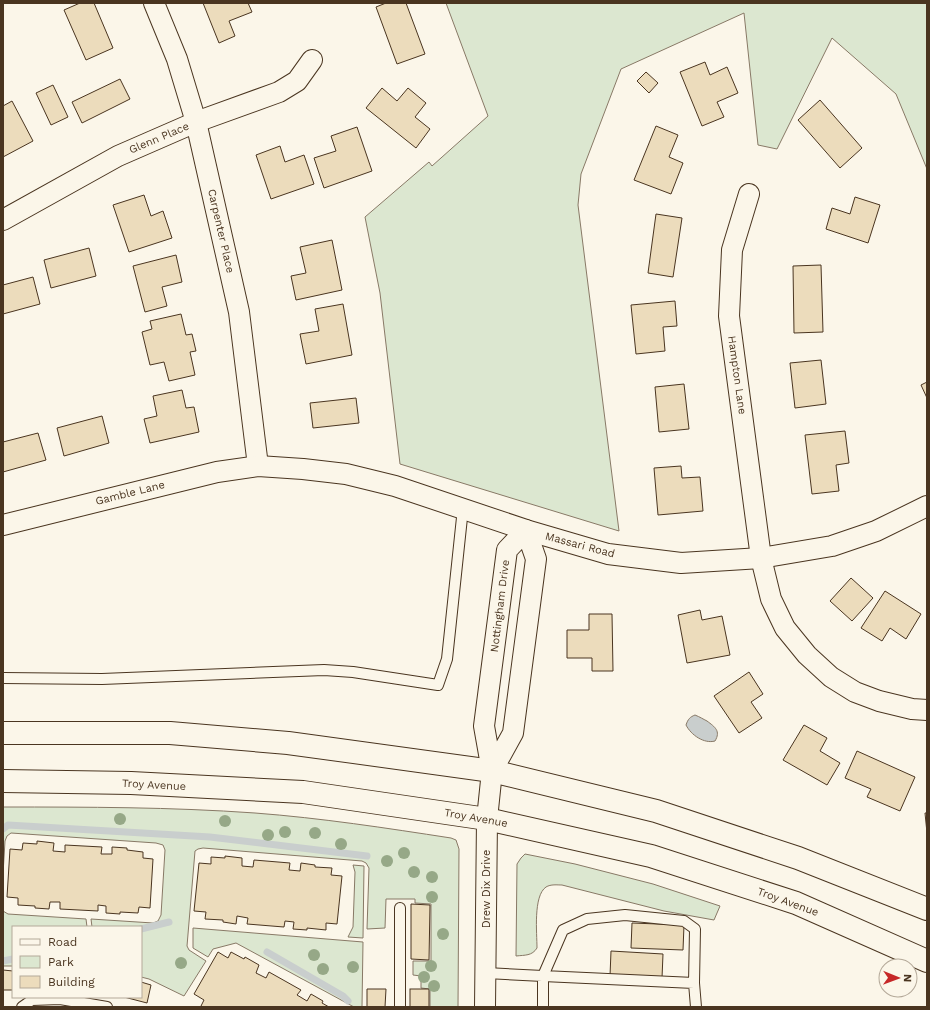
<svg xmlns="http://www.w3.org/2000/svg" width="930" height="1010" font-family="'Work Sans',sans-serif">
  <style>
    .green { fill: #dce7d0; stroke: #887966 }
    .water { fill: #c9cecd; stroke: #887966 }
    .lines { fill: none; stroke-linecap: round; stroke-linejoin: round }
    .stream { stroke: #c9cecd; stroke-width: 7 }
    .building { fill: #ecdcbc; stroke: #4a3520 }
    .service-casing { stroke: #4a3520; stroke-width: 12 }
    .minor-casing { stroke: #4a3520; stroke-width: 22 }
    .secondary-casing { stroke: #4a3520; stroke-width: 24 }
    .service { stroke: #fbf6e9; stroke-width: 10 }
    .minor { stroke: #fbf6e9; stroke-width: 20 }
    .secondary { stroke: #fbf6e9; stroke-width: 22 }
    .tree { fill: #96a887 }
    .labels { text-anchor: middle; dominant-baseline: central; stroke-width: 3; stroke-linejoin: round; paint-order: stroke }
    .street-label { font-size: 11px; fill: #4a3520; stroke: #fbf6e9 }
  </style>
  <rect width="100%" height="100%" fill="#fbf6e9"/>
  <!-- green -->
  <g class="green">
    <polygon points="446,3 927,3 927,169 896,94 832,38 777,149 758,145 744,13 621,69 581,174 578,205 619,531 400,464 380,293 365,217 429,162 432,166 488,116"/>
    <path d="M 3,807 C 87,807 171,807 255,813 C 321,818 386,828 451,838 L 456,840 L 459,849 L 458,1007 L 430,1007 L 430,989 L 421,988 L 421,976 L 413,975 L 413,961 L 431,961 L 431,904 L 415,903 L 415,899 L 386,899 L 385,928 L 367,929 L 369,868 L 366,863 L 362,861 L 203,848 L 198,849 L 195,851 L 187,946 L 189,950 L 206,961 L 184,996 L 149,979 L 141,977 L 141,927 L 92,927 L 91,919 L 153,923 L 158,921 L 161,915 L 165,850 L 163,845 L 156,843 L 11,833 L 7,836 L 5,841 L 3,874 Z"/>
    <path d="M 525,854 L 575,864 L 653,884 L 720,906 L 714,920 L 664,911 L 562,885 C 557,885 551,884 546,887 C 533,896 537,933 537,948 C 532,956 525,955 516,956 L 517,864 L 521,858 Z"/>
    <polygon points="353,865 364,866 363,938 348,937 353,927 355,872"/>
    <polygon points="3,911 8,914 86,919 87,927 13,927 13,966 3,966"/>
    <polygon points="193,928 363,942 362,1007 354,1007 236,943 213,949 208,957 193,948"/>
  </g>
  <!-- water -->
  <path class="water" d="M 695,715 C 700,717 703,719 707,721 C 715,727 721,731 715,741 C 704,744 691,735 686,725 C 688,719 690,717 695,715 Z"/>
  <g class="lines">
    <!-- stream -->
    <g class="stream">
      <polyline points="3,829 8,825 210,837 367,856"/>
      <polyline points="141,929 169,922"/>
      <polyline points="267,952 343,996 348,1001"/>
      <polyline points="3,961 13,959"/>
    </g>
  </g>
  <!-- building -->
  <g class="building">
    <polygon points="80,3 94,3 113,48 86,60 64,10"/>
    <polygon points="203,3 248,3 252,12 229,21 235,36 219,43"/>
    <polygon points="386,3 406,3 425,54 397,64 376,7"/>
    <polygon points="705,62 710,75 727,67 738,93 717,102 724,117 702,126 680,72"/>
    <polygon points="646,72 658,83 649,93 637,81"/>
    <polygon points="120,79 130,99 82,123 72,102"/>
    <polygon points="53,85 68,117 51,125 36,93"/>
    <polygon points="382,88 397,101 408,88 426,103 415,117 430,129 416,148 366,108"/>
    <polygon points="820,100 862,148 840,168 798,120"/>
    <polygon points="12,101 33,141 3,157 3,106"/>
    <polygon points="656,126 678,135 669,157 683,163 671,194 634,180"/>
    <polygon points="357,127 372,171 324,188 314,158 336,151 331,136"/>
    <polygon points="280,146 285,162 304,155 314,184 271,199 256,155"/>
    <polygon points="144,195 151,216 163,211 172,238 129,252 113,205"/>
    <polygon points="855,197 880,205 868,243 826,229 832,208 850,214"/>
    <polygon points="656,214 682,218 673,277 648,273"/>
    <polygon points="332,240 342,290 296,300 291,276 306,273 300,247"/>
    <polygon points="89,248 96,276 51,288 44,260"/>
    <polygon points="176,255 182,282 162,287 167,306 145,312 133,266"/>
    <polygon points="821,265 823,332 794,333 793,266"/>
    <polygon points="33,277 40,304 3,314 3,285"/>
    <polygon points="675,301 677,326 663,327 665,351 636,354 631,305"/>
    <polygon points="343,304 352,355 306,364 300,334 319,331 315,309"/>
    <polygon points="181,314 186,335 192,334 196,351 190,352 195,375 169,381 164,362 150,365 142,332 152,329 150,321"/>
    <polygon points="821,360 826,404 795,408 790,363"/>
    <polygon points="927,382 927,398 921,385"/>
    <polygon points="684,384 689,429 659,432 655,387"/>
    <polygon points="182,390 186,408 194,407 199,432 150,443 144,419 157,416 153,396"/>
    <polygon points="356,398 359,423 313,428 310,403"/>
    <polygon points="102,416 109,443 64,456 57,428"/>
    <polygon points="845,431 849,463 836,465 839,491 812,494 805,435"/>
    <polygon points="38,433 46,460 3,472 3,442"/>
    <polygon points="681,466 682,478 700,477 703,511 658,515 654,468"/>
    <polygon points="851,578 873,598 852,621 830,601"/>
    <polygon points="885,591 921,614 906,639 890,628 882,641 861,628"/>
    <polygon points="700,610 702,620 722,616 730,655 687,663 678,615"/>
    <polygon points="589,614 612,614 613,671 592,671 592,658 567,658 567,630 589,630"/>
    <polygon points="749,672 763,694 751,702 762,718 739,733 714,696"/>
    <polygon points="804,725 827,738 820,751 840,763 827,785 783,760"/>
    <polygon points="857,751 915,777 900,811 867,797 871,789 845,778"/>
    <polygon points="925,813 927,813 927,833"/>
    <polygon points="37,841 54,843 53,851 65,852 65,845 102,847 101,854 112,854 112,847 127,848 127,850 143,852 143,858 153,859 150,908 139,907 138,913 120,912 120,914 106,913 106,906 98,905 98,911 60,909 60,902 50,902 49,909 35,908 35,906 18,905 18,898 7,897 10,849 22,850 23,843 37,844"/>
    <polygon points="225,856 242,858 242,866 253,867 254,860 290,863 289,870 300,871 301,863 315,865 315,867 332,868 331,875 342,876 337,924 326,923 326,930 307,928 307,930 293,929 294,922 285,921 284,927 247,924 248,918 237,916 236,924 223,922 223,920 205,919 206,912 194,911 199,863 211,864 211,857 225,858"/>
    <polygon points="411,904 430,905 429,960 411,959"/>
    <polygon points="632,923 684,925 683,950 631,948"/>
    <polygon points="611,951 663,954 662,978 610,976"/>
    <polygon points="218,952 228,958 231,952 244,959 245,957 259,965 256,973 266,978 269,972 301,990 297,995 307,1001 311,994 323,1001 322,1003 329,1007 203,1007 201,1006 204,1000 194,994"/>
    <polygon points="3,970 13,971 13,990 3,990"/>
    <polygon points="141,982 151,985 147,1003 124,997 141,997"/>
    <polygon points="367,989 386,989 385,1007 367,1007"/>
    <rect x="410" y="989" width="19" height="18"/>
  </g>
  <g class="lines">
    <!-- service casing -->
    <g class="service-casing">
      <g id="service">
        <polyline points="3,678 102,679 324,670 353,672 438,685 447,659 463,508"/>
        <polyline points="486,973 543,976 543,1007"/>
        <polyline points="694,983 695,929 684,921 625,915 587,919 563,930 543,976 694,983 696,1007"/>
        <polyline points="22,1007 32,1000 60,999 107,1007"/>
        <polyline points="400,1007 400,908"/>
      </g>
    </g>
    <!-- minor casing -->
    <g class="minor-casing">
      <g id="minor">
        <polyline points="154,3 177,59 196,122 239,312 258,466"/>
        <polyline points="749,194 732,250 729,316 761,558 771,599 785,628 807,655 831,677 855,692 879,701 912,709 927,710"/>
        <polyline points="3,220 118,156 196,122 279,92 297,81 312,60"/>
        <polyline points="3,525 217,472 258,466 303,469 346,474 395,486 526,530 608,554 681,563 761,558 832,546 876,531 927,506"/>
        <polyline points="485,1007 487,819 492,771 484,726 507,550 526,530 536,559 513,733 492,771"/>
      </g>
    </g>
    <!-- secondary casing -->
    <g class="secondary-casing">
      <g id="secondary">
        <polyline points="3,733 170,733 288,743 492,771 656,811 798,858 927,909"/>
        <polyline points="3,781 131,783 303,792 487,819 651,856 796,903 927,961"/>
      </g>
    </g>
    <!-- service -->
    <use href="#service" class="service"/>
    <!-- minor -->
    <use href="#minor" class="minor"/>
    <!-- secondary -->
    <use href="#secondary" class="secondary"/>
  </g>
  <!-- trees -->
  <g class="tree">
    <circle cx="120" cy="819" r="6"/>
    <circle cx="225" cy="821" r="6"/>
    <circle cx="285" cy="832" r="6"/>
    <circle cx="315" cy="833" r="6"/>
    <circle cx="268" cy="835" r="6"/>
    <circle cx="341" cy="844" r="6"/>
    <circle cx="404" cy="853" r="6"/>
    <circle cx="387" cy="861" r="6"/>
    <circle cx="414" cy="872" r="6"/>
    <circle cx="432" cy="877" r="6"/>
    <circle cx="432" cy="897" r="6"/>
    <circle cx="443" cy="934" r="6"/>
    <circle cx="314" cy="955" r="6"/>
    <circle cx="181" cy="963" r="6"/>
    <circle cx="431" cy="966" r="6"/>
    <circle cx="353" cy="967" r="6"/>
    <circle cx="323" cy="969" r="6"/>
    <circle cx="424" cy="977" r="6"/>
    <circle cx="434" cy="986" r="6"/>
  </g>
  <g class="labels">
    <!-- street labels -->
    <g class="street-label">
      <text transform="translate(159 138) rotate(-23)">Glenn Place</text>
      <text transform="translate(221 231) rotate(77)">Carpenter Place</text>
      <text transform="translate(737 375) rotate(82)">Hampton Lane</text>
      <text transform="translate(130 493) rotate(-14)">Gamble Lane</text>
      <text transform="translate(580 545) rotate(15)">Massari Road</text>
      <text transform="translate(500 606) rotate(-83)">Nottingham Drive</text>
      <text transform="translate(154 785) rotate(3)">Troy Avenue</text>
      <text transform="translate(476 818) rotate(10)">Troy Avenue</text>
      <text transform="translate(486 889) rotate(-90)">Drew Dix Drive</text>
      <text transform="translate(788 902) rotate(20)">Troy Avenue</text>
    </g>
  </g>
  <!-- border -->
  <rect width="930" height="1010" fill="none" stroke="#4a3520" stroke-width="8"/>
  <!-- legend -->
  <rect x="12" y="926" width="130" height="72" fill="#fbf6e9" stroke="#b4a999"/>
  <rect x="20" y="939" width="20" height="6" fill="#fbf6e9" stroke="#b4a999"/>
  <text x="48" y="946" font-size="12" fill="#4a3520">Road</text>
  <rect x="20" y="956" width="20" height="12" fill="#dce7d0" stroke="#b4a999"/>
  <text x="48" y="966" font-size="12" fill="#4a3520">Park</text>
  <rect x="20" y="976" width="20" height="12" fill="#ecdcbc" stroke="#b4a999"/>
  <text x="48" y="986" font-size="12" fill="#4a3520">Building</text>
  <!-- north arrow -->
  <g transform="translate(898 978) rotate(91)"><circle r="19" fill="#fbf6e9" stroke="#b4a999"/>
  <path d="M0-3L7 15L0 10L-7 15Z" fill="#c62828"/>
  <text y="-6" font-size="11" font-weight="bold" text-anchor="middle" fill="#4a3520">N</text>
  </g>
</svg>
